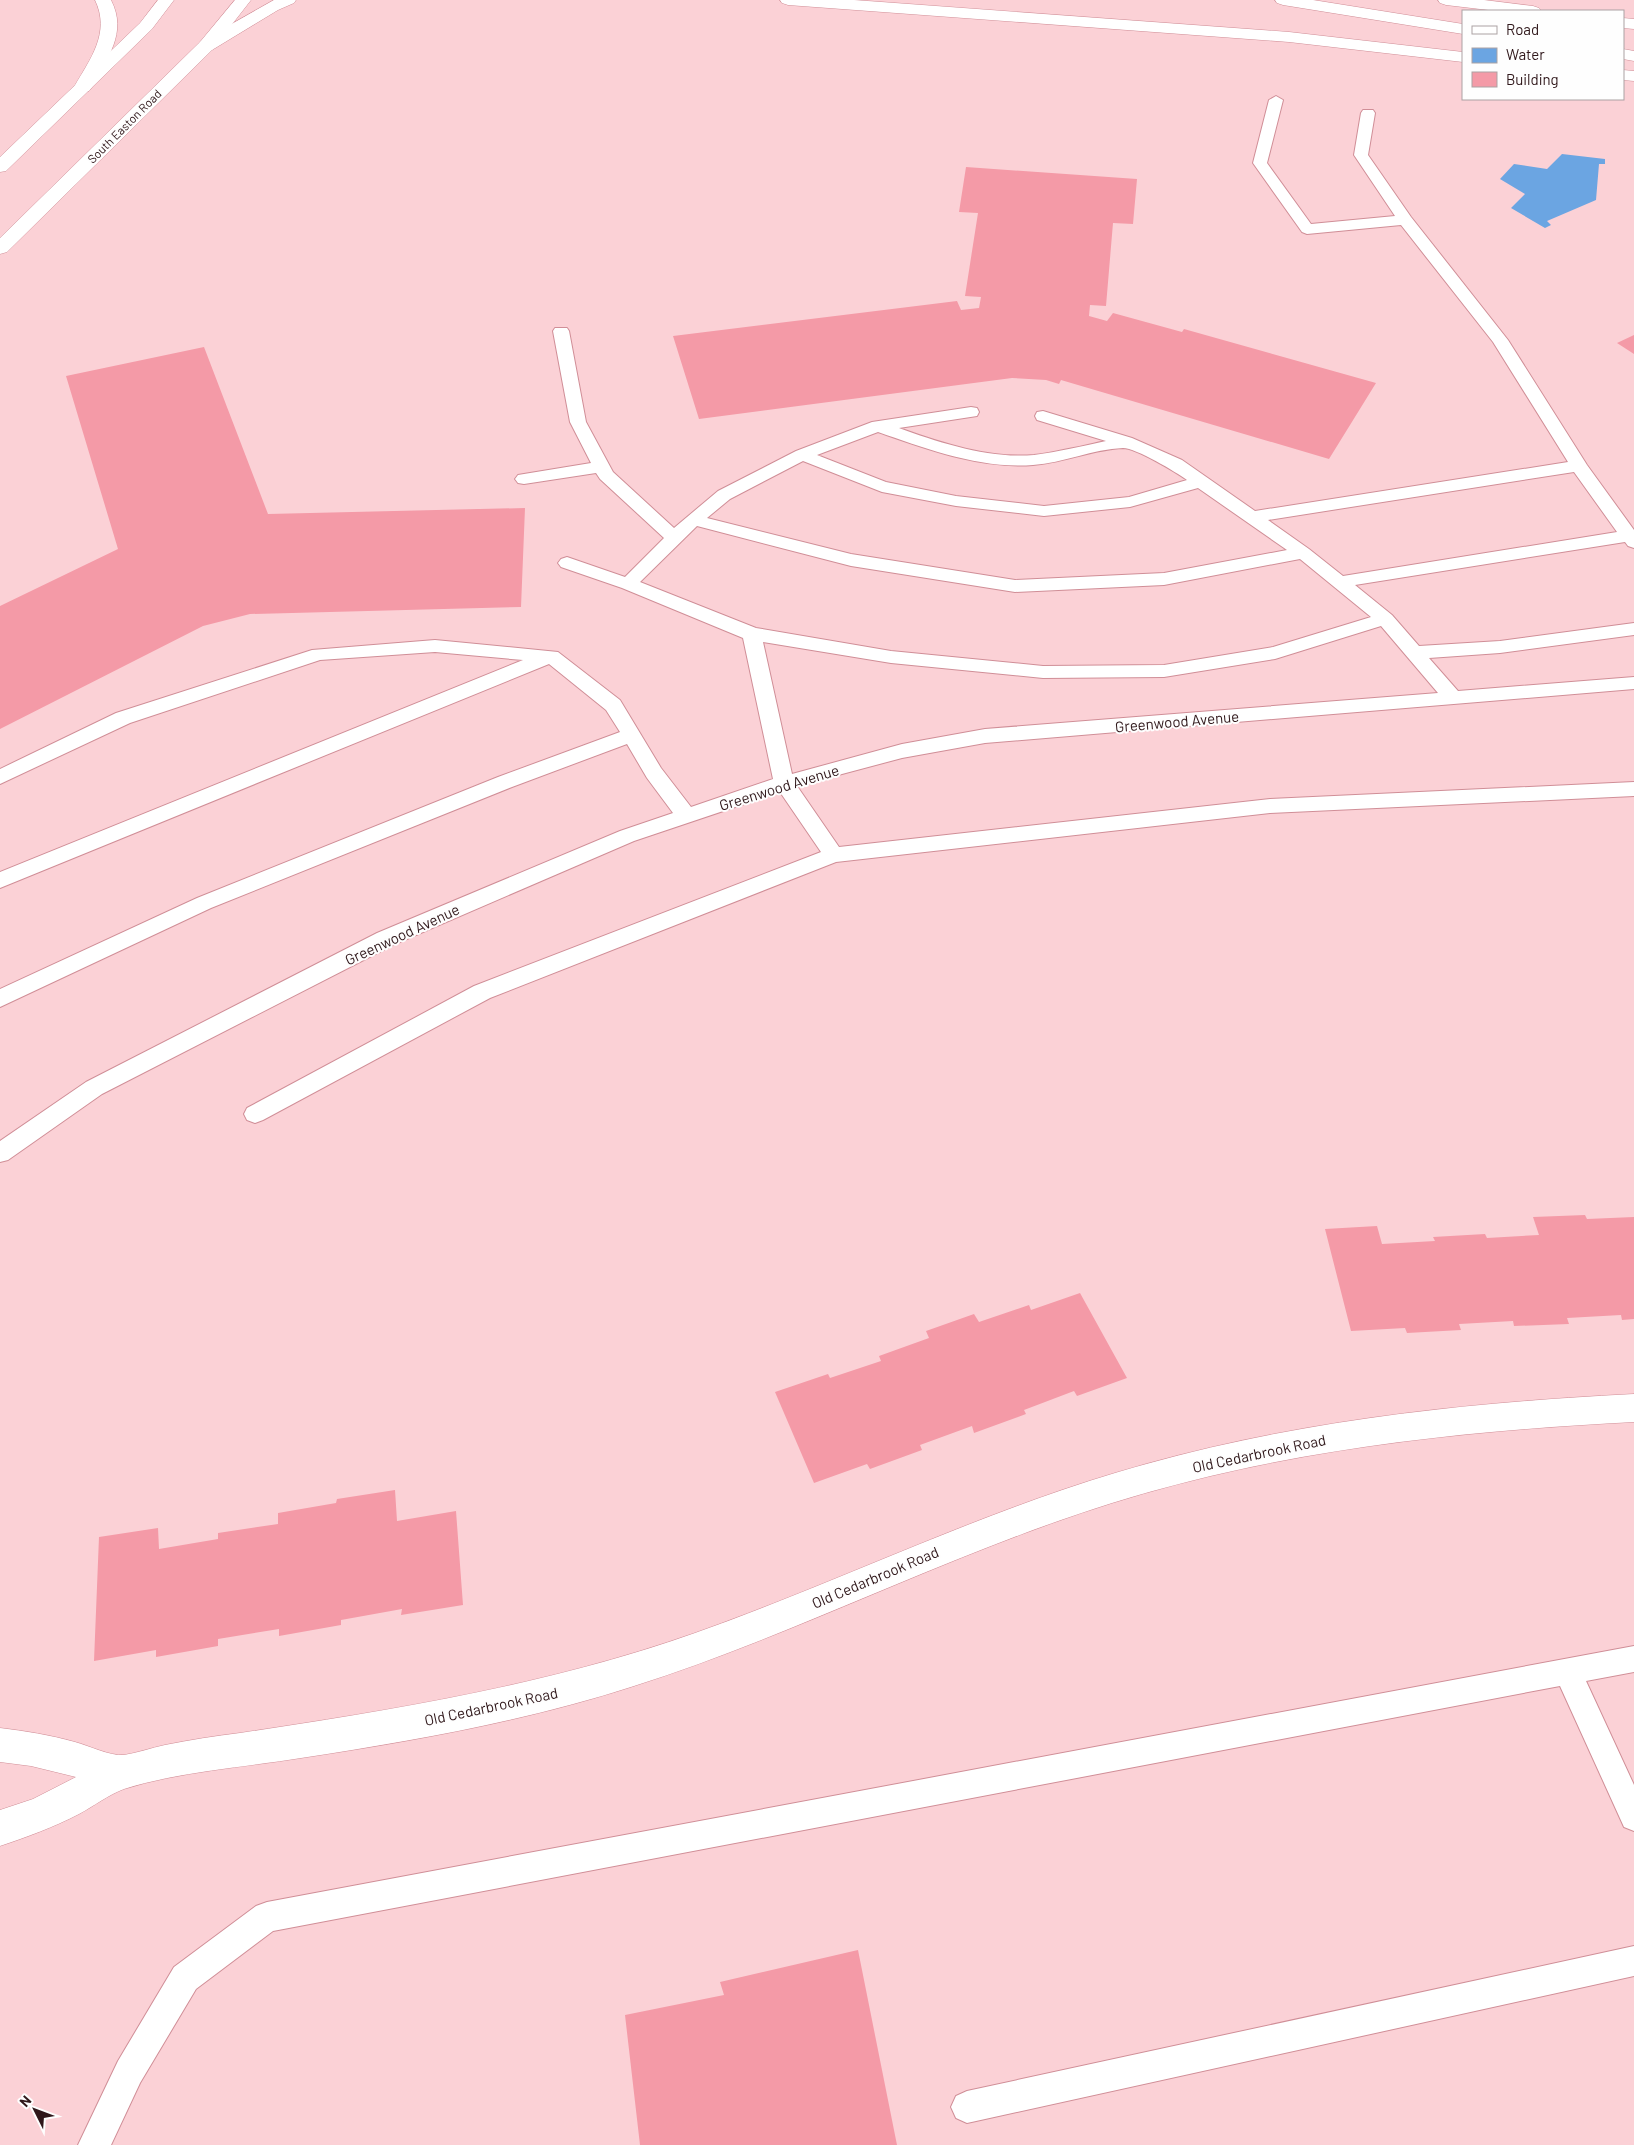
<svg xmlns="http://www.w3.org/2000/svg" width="1634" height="2145" font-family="Barlow,sans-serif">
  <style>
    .water { fill: #6ba5e2 }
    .building { fill: #f49aa7 }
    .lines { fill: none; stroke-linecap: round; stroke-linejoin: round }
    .lane-casing { stroke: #d08e97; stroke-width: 2 }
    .street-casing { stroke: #d08e97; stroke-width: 1 }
    .secondary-casing { stroke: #d08e97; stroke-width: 1 }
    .highway-casing { stroke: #d08e97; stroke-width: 1 }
    .lane { fill: #fff; fill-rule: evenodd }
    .street { fill: #fff; fill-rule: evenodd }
    .secondary { fill: #fff; fill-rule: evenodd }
    .highway { fill: #fff; fill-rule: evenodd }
    .labels { text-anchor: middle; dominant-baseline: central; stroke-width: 4; stroke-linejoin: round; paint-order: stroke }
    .far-street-label { font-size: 12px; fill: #2f171a; stroke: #fefefe }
    .street-label { font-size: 15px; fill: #2f171a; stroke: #fefefe }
  </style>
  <rect width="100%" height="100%" fill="#fbd1d6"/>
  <!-- water -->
  <polygon class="water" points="1562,154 1605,159 1605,164 1599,164 1596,200 1547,221 1551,225 1545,228 1511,208 1525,194 1500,179 1514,164 1547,169"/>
  <!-- building -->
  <g class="building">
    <polygon points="966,167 1137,179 1133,224 1113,223 1106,306 1090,305 1089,316 1107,321 1113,313 1182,332 1184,329 1376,383 1329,459 1061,380 1059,384 1046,380 1012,378 699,419 673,336 957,301 961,310 979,308 981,297 965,296 978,213 959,212"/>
    <polygon points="1634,335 1634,354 1617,343"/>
    <polygon points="204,347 268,514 525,508 521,607 250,614 203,626 0,729 0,606 118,549 66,376"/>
    <polygon points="1585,1215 1587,1219 1634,1217 1634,1319 1622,1320 1621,1315 1567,1318 1569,1324 1514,1326 1513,1321 1459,1324 1461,1330 1407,1333 1405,1328 1351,1331 1325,1229 1377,1226 1382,1244 1435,1241 1433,1237 1485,1234 1487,1238 1539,1235 1533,1217"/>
    <polygon points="1080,1293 1127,1378 1077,1396 1074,1391 1024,1410 1026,1414 974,1433 972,1426 920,1445 922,1450 870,1469 867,1464 814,1483 775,1392 828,1374 830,1378 881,1361 879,1356 929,1338 926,1331 974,1314 979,1322 1029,1305 1031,1310"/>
    <polygon points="395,1490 397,1521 456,1511 463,1605 401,1615 402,1609 341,1620 341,1625 279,1636 279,1629 218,1639 218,1646 156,1657 156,1650 94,1661 99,1537 158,1528 159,1549 218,1539 218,1533 278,1524 278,1513 336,1503 337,1499"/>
    <polygon points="858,1950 897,2145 640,2145 625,2015 724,1995 720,1982"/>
  </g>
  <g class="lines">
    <!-- lane casing -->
    <g class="lane-casing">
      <g id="lane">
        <path d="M 1276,96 L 1283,100 L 1267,163 L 1311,224 L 1395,216 L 1354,155 L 1361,113 L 1363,110 L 1373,110 L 1375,113 L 1368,155 L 1411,217 L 1508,340 L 1587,465 L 1634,530 L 1634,548 L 1628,546 L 1625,542 L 1355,585 L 1392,615 L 1419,646 L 1500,641 L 1634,623 L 1634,635 L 1500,653 L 1429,658 L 1458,691 L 1634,677 L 1634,689 L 985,743 L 902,758 L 797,786 L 839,847 L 1270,799 L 1634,782 L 1634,796 L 1270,813 L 836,862 L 490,998 L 263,1120 L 255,1123 L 247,1120 L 244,1114 L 247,1108 L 474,986 L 821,852 L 780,792 L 634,841 L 393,945 L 102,1094 L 8,1160 L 0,1162 L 0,1141 L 86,1082 L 377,933 L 620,831 L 673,813 L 647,778 L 627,744 L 512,787 L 211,908 L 0,1007 L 0,989 L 197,898 L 498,777 L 620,732 L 606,710 L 549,664 L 0,888 L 0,872 L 523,660 L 435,652 L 320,660 L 130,723 L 0,784 L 0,769 L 116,713 L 312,650 L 435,640 L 558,652 L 620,700 L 661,768 L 691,807 L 773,779 L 743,638 L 622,588 L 561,567 L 558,563 L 561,559 L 567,557 L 625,577 L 664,538 L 600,479 L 596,473 L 524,484 L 518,483 L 515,479 L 518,475 L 524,474 L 591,463 L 570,422 L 553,331 L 555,328 L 567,328 L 569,331 L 586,422 L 613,472 L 674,528 L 718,491 L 796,451 L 872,422 L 971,407 L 977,408 L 979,412 L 977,416 L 899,428 C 940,443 990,459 1034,455 C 1058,452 1082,446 1106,441 L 1037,420 L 1035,416 L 1037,412 L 1043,411 L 1132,438 L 1182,460 L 1255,511 L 1568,462 L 1493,342 L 1401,225 L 1307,234 L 1302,232 L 1253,163 L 1269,100 ZM 878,432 C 927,449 980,469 1033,465 C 1063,463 1093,449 1123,448 C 1136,448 1176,472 1187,480 L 1129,497 L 1044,506 L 956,496 L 886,482 L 817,455 ZM 803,461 L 882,492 L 956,506 L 1044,516 L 1130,507 L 1198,488 L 1287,550 L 1164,573 L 1015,580 L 851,554 L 707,518 L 730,499 ZM 1574,472 L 1617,532 L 1343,576 L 1309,549 L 1268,520 ZM 697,526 L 851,566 L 1015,592 L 1164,585 L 1300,559 L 1371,617 L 1273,647 L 1164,665 L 1043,666 L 891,651 L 756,628 L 640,582 ZM 1381,626 L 1438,693 L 985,729 L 902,744 L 792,774 L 763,642 L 891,663 L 1043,678 L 1164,677 L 1275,659 Z"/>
        <polygon points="1634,1646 1634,1672 1586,1681 1634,1785 1634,1831 1624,1827 1560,1686 273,1931 196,1989 140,2083 111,2145 78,2145 118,2061 174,1967 256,1906 267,1902"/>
        <polygon points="1634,1946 1634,1976 967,2123 956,2118 951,2107 956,2096 967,2091"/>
      </g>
    </g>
    <!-- street casing -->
    <g class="street-casing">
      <path id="street" d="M 1634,1394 L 1634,1422 C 1458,1431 1281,1450 1112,1503 C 949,1554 797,1634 634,1686 C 526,1721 413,1741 301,1758 C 245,1767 177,1772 124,1789 C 108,1795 94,1806 79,1814 C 54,1827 27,1837 0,1846 L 0,1810 L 33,1799 L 76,1777 L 31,1766 L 0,1762 L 0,1728 C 25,1731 50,1735 75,1742 C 90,1746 109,1756 124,1755 C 137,1753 151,1748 165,1745 C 190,1740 215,1736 240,1733 C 394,1710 548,1685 695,1633 C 836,1583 972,1516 1115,1473 C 1284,1422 1458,1403 1634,1394 Z"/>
    </g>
    <!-- secondary casing -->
    <g class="secondary-casing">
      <g id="secondary">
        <polygon points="158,0 174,0 152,29 6,171 0,172 0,157 140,23"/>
        <polygon points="235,0 251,0 212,50 7,252 0,254 0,238 200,42"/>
      </g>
    </g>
    <!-- highway casing -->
    <g class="highway-casing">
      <g id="highway">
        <path d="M 95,0 L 111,0 C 128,33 107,58 92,87 L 89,91 L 77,91 L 74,87 C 90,59 111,33 95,0 Z"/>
        <polygon points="274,0 296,0 294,3 278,10 212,50 200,50 198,46 200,42"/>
        <polygon points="780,0 854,0 1289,32 1463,52 1463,62 1289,42 788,5 782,3"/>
        <polygon points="1275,0 1313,0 1463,24 1463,34 1283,5 1277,3"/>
        <polygon points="1438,0 1484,0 1533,6 1539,8 1541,11 1497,11 1446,5 1440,3"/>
        <polygon points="1623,18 1634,19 1634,29 1623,28"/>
        <polygon points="1623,49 1634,51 1634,61 1623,59"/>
        <polygon points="1623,70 1634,71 1634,81 1623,80"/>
      </g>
    </g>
    <!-- lane -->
    <use href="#lane" class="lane"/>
    <!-- street -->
    <use href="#street" class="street"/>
    <!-- secondary -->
    <use href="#secondary" class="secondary"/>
    <!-- highway -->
    <use href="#highway" class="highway"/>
  </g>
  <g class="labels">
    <!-- far-street labels -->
    <g class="far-street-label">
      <text transform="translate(124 126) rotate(-45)">South Easton Road</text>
    </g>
    <!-- street labels -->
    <g class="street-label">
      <text transform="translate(1177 721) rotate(-5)">Greenwood Avenue</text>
      <text transform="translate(779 787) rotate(-17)">Greenwood Avenue</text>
      <text transform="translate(402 934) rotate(-25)">Greenwood Avenue</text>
      <text transform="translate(1259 1453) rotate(-12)">Old Cedarbrook Road</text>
      <text transform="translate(875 1577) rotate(-23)">Old Cedarbrook Road</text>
      <text transform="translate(491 1706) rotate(-12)">Old Cedarbrook Road</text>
    </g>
  </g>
  <!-- legend -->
  <rect x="1462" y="10" width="162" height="90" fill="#fefefe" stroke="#aba2a3"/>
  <rect x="1472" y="26" width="25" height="8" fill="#ffffff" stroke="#aba2a3"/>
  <text x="1506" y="35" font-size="15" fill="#2f171a">Road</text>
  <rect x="1472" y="48" width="25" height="15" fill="#6ba5e2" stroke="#aba2a3"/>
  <text x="1506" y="60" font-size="15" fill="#2f171a">Water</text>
  <rect x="1472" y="72" width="25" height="15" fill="#f49aa7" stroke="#aba2a3"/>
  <text x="1506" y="85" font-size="15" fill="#2f171a">Building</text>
  <!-- north arrow -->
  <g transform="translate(35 2110) rotate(312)" stroke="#fefefe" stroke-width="4" paint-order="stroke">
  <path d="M0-4L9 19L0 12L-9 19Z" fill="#2f171a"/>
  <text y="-8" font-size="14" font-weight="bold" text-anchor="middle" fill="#2f171a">N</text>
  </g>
</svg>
